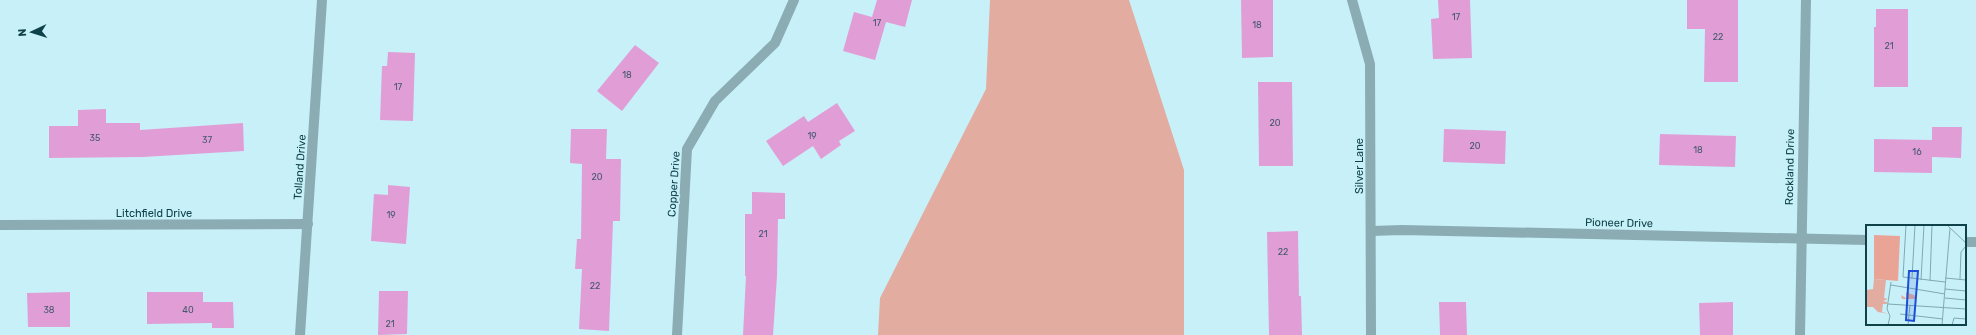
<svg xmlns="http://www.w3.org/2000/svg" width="1976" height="335" font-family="Rubik,sans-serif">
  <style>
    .green { fill: #e3aca0 }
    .building { fill: #e19ed6 }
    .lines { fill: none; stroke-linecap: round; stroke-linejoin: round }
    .street { stroke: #8bacb3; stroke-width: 10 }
    .labels { text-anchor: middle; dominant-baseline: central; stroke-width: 3; stroke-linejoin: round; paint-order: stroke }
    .number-label { font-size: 9px; fill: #43586d }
    .street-label { font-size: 11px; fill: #0e414a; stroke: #c8f0f9 }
    .inset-road { fill: none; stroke: #7eaab3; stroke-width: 1 }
    .view { fill: #1d4ed8; fill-opacity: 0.15; stroke: #1d4ed8; stroke-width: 2 }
    .inset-edge { fill: none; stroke: #0e414a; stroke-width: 2 }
  </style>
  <rect width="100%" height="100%" fill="#c8f0f9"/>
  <!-- green -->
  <polygon class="green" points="990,0 1129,0 1184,170 1184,335 878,335 880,298 986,89"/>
  <!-- building -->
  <g class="building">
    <polygon points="877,0 912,0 905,27 886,22 875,60 843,51 854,12 872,17"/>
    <polygon points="1241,0 1273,0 1273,57 1242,58"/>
    <polygon points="1438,0 1470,0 1472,58 1433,59 1431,19 1439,18"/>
    <polygon points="1687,0 1738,0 1738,82 1704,82 1705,29 1687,29"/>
    <polygon points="1876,9 1908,9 1908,87 1874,87 1874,27 1876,27"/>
    <polygon points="635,45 659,63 622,111 597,91"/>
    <polygon points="388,52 415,53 413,121 380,120 382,66 387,66"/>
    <polygon points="1258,82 1292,82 1293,166 1259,166"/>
    <polygon points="837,103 855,131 839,141 841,145 821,159 813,146 783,166 766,141 804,116 808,122"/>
    <polygon points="106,109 106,123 140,123 140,130 243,123 244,151 143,157 49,158 49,126 78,126 78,110"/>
    <polygon points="1932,127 1962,127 1961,158 1932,157 1932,173 1874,172 1874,139 1932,140"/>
    <polygon points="571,129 607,129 606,159 621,159 620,221 613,221 609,331 579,329 582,269 575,269 577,239 581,239 582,164 570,163"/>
    <polygon points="1444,129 1506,131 1505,164 1443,162"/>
    <polygon points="1660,134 1736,136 1735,167 1659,165"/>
    <polygon points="388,185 410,187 406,244 371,241 374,194 388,195"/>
    <polygon points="752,192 785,193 785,219 778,219 777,276 773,335 743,335 746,276 745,276 745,214 752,214"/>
    <polygon points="1298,231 1299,296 1301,296 1302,335 1269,335 1267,232"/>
    <polygon points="379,291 408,291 407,334 378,335"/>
    <polygon points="70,292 70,327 28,327 27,293"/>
    <polygon points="147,292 203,292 203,302 233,302 234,328 212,328 212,323 147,324"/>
    <polygon points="1439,302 1466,302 1467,335 1440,335"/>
    <polygon points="1733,302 1733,335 1700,335 1699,303"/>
  </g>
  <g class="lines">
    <!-- street -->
    <g class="street">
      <polyline points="1352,0 1370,64 1371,335"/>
      <polyline points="0,225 308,224"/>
      <polyline points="1371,231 1402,230 1867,240"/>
      <polyline points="1965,242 1976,242"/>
      <polyline points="300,335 322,0"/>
      <polyline points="677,335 687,149 715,101 775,43 794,0"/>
      <polyline points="1800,335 1806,0"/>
    </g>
  </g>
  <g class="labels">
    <!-- number labels -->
    <g class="number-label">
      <text x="1456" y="17">17</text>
      <text x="877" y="23">17</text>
      <text x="1257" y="25">18</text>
      <text x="1718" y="37">22</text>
      <text x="1889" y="46">21</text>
      <text x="627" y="75">18</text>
      <text x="398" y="87">17</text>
      <text x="1275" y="123">20</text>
      <text x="812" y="136">19</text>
      <text x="95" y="138">35</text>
      <text x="207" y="140">37</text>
      <text x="1475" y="146">20</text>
      <text x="1698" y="150">18</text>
      <text x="1917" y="152">16</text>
      <text x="597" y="177">20</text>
      <text x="391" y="215">19</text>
      <text x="763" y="234">21</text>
      <text x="1283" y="252">22</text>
      <text x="595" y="286">22</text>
      <text x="49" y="310">38</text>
      <text x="188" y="310">40</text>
      <text x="390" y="324">21</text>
    </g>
    <!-- street labels -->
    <g class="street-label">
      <text transform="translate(1359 166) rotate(-90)">Silver Lane</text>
      <text transform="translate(300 167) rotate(-86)">Tolland Drive</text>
      <text transform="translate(1790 167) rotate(-89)">Rockland Drive</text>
      <text transform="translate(674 184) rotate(-86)">Copper Drive</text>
      <text x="154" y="213">Litchfield Drive</text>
      <text transform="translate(1619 223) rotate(1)">Pioneer Drive</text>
    </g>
  </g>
  <!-- overview -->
  <g transform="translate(1866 225)">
    <rect width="100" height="100" fill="#c8f0f9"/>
    <path d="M 8,54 L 20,55 L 18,73 L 22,74 L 17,76 L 21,77 L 21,79 L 17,79 L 16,87 L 23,89 L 12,87 L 7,82 L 0,82 L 0,65 L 7,64 ZM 40,67 L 50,71 L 51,74 L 23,74 L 36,74 L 35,70 L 40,73 Z" fill="#e3aca0"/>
    <path d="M 8,10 L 34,11 L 32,56 L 8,54 Z" fill="#e9a496"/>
    <path class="inset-road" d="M 40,0 L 37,52 L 79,57M 81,0 L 100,18M 46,53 L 49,0M 79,53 L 100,55M 94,54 L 95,27 L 100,21M 55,55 L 58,0M 64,56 L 66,0M 25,60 L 79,69M 79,64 L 100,66M 79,73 L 100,75M 22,79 L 100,84M 34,89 L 77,94M 22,100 L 24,91 L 21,84 L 25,57M 42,100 L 44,80M 76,100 L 84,3M 86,100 L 88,93 L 100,94"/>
    <path class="view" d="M 43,46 L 52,46 L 48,96 L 40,95 Z"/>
    <rect width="100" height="100" class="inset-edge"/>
  </g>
  <!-- north arrow -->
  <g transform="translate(32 32) rotate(266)" stroke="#c8f0f9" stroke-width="3" paint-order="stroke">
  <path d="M0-3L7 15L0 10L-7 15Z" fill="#0e414a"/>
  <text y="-6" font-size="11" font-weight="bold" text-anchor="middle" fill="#0e414a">N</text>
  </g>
</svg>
